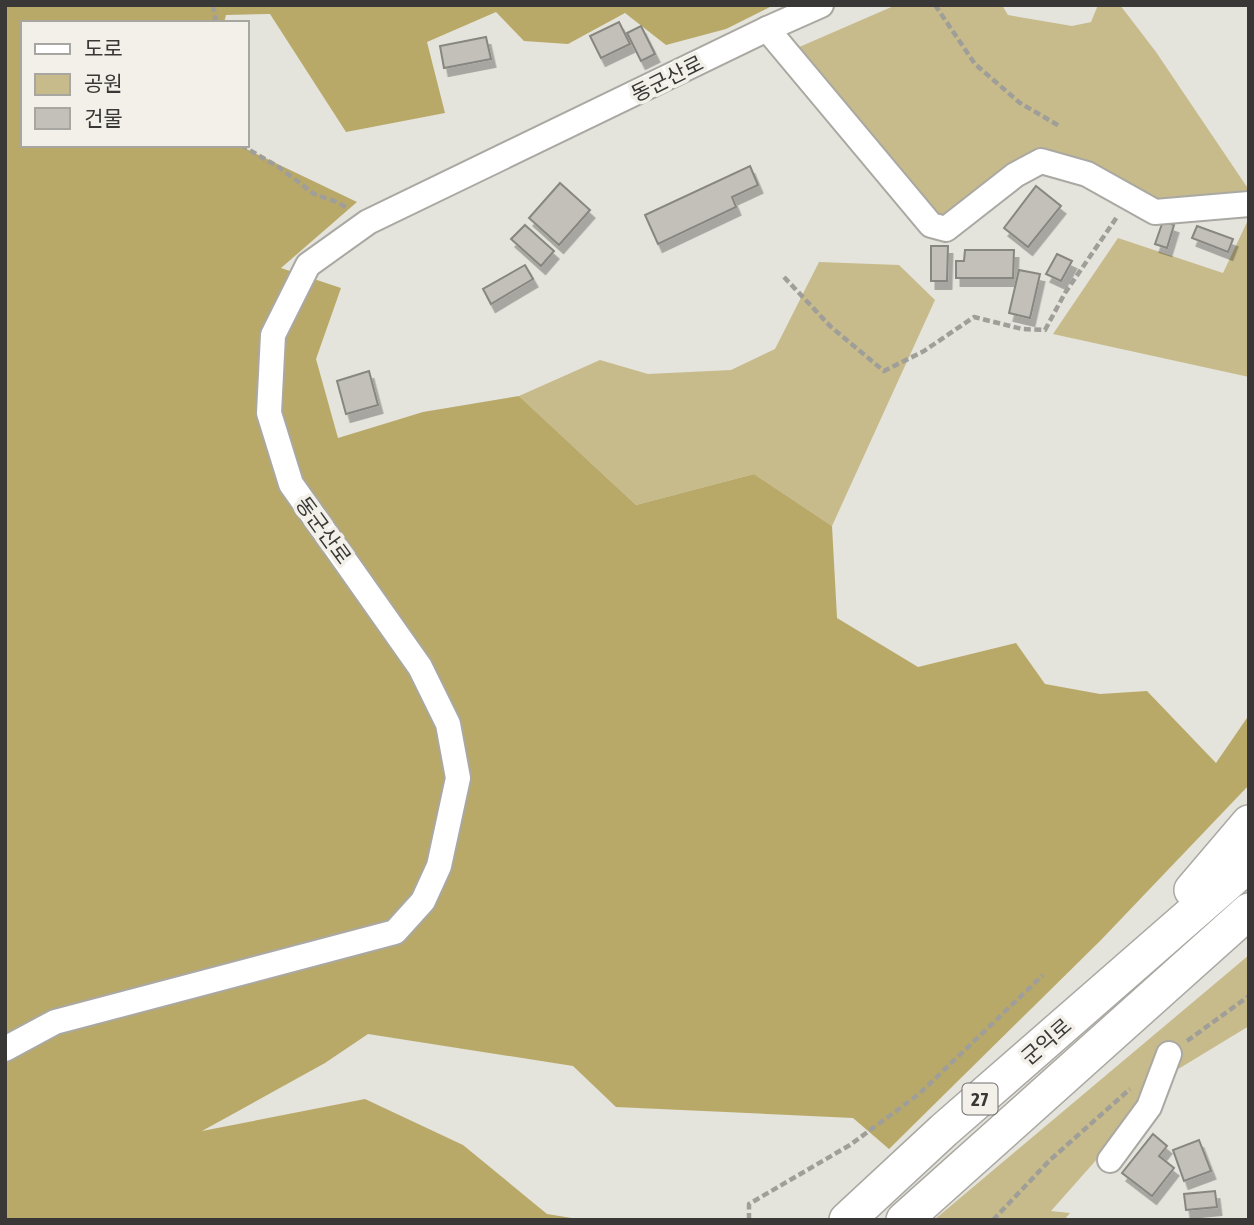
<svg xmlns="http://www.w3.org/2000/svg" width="1254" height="1225" font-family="'Asap Condensed','Noto Sans KR',sans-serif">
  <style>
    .green { fill: #c7bb8b }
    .forest { fill: #b9a969 }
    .building { fill: #c2c0b9; stroke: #888680; stroke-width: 2; filter: url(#shadow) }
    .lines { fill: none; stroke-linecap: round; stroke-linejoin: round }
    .minor-casing { stroke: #aaa8a2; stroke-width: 28 }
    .highway-casing { stroke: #aaa8a2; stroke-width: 38 }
    .path { stroke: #9f9e99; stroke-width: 4.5; stroke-dasharray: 7 3.5; stroke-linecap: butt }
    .minor { stroke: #fff; stroke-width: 24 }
    .highway { stroke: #fff; stroke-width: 35 }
    .labels { text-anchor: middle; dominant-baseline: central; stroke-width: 7; stroke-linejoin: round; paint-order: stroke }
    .shield { fill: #f2f0e9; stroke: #706f6c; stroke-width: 2 }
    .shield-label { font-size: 19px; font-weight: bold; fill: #393836 }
    .street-label { font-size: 21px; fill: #393836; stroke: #f2f0e9 }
  </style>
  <defs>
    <filter id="shadow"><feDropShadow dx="4.5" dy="8" stdDeviation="0" flood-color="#0004"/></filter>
  </defs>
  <rect width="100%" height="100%" fill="#e4e3dc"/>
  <!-- green -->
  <g class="green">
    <polygon points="896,5 1002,5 1008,15 1072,26 1091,22 1098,5 1120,5 1156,52 1249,190 1160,200 1095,166 1038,151 939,219 797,48"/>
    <polygon points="1249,218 1249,377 1053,334 1118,238 1223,273"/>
    <polygon points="819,262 899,265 935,300 832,526 754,474 636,505 519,396 600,360 648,374 731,370 775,349"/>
    <polygon points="1249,955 1249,1026 1175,1071 1051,1211 1070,1213 1064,1220 934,1220"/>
  </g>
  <!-- forest -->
  <polygon class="forest" points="5,5 774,5 726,29 666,45 625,13 568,44 524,41 496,12 427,42 445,113 346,132 270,14 226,15 224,23 23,23 23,145 238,145 357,202 281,268 341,288 316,359 338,438 423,412 519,396 636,505 754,474 832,526 837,618 918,667 1016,643 1045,684 1100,694 1147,691 1216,763 1249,715 1249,785 1101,940 889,1149 853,1118 616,1107 573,1066 368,1034 325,1063 202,1131 365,1099 463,1145 547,1214 584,1220 5,1220"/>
  <!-- building -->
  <g class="building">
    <polygon points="619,22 630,44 601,58 590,36"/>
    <polygon points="641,26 655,54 641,61 627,33"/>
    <polygon points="486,37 491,59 444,68 440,46"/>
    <polygon points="750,166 758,185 732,197 736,207 658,244 645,215"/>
    <polygon points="560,183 590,210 559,245 529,218"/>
    <polygon points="1036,186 1061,206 1028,247 1004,228"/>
    <polygon points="1163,221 1174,225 1167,248 1155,244"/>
    <polygon points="525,225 554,251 541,266 511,239"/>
    <polygon points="1197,226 1233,239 1228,252 1192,238"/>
    <polygon points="931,246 948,246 947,281 931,281"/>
    <polygon points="965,250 1014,250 1013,278 956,278 956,261 964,261"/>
    <polygon points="1057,254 1072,261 1061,281 1046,274"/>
    <polygon points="525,265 533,279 491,304 483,289"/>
    <polygon points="1019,270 1040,274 1030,318 1009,313"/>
    <polygon points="369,371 378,405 346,414 337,381"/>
    <polygon points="1153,1134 1167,1146 1159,1156 1174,1168 1152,1196 1122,1173"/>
    <polygon points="1199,1140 1211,1171 1184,1181 1173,1150"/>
    <polygon points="1215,1191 1217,1207 1186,1210 1184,1194"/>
  </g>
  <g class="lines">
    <!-- minor casing -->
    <g class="minor-casing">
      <g id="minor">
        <polyline points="767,29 931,225 946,229 1015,175 1041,161 1087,174 1155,212 1249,204"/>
        <polyline points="5,1049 55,1022 395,932 423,901 439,866 458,778 448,724 420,667 291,484 269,413 273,335 308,265 368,222 767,29 821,5"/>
        <polyline points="1110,1160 1149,1107 1169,1054"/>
      </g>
    </g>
    <!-- highway casing -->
    <g class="highway-casing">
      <g id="highway">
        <polyline points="1192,890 1249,823"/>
        <polyline points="847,1220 944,1130 1249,864"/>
        <polyline points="904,1220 1249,911"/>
      </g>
    </g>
    <!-- path -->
    <g class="path">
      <polyline points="213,5 216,23"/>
      <polyline points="935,5 975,64 1020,103 1061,127"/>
      <polyline points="241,145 280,168 314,194 339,203 348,209"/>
      <polyline points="784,277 831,327 884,371 924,351 974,317 1022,329 1045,330 1065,293 1117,217"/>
      <polyline points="1187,1041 1249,996"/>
      <polyline points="749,1220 749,1204 850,1145 919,1094 1043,975"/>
      <polyline points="993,1220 1050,1160 1130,1089"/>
    </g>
    <!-- minor -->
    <use href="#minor" class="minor"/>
    <!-- highway -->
    <use href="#highway" class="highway"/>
  </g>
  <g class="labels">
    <!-- shield labels -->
    <rect class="shield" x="962.5" y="1083.5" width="35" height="31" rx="5"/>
    <g class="shield-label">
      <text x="980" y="1099">27</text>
    </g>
    <!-- street labels -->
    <g class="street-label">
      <text transform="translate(667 78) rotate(-26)">동군산로</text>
      <text transform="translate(324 530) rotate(54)">동군산로</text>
      <text transform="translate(1046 1041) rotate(-41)">군익로</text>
    </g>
  </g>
  <!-- border -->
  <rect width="1254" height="1225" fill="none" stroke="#393836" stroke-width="14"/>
  <!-- legend -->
  <rect x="21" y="21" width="228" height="126" fill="#f2f0e9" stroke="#a8a6a1" stroke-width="2"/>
  <rect x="35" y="44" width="35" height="10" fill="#ffffff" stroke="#a8a6a1" stroke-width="2"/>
  <text x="84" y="56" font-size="21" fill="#393836">도로</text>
  <rect x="35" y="74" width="35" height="21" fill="#c7bb8b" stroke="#a8a6a1" stroke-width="2"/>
  <text x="84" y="91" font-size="21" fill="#393836">공원</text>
  <rect x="35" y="108" width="35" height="21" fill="#c2c0b9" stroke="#a8a6a1" stroke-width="2"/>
  <text x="84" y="126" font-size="21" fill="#393836">건물</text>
</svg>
